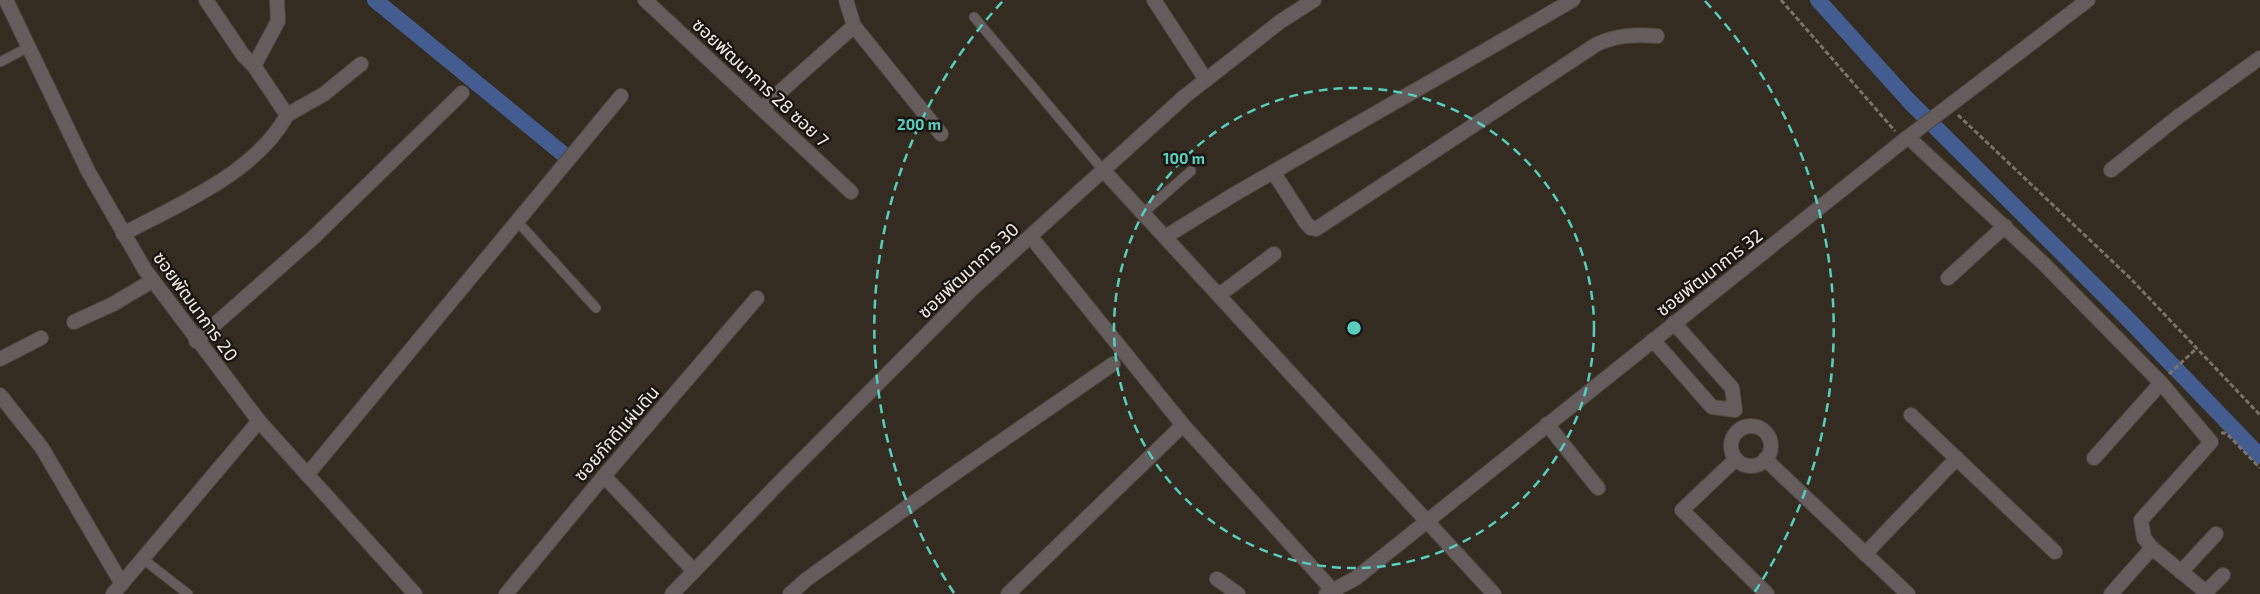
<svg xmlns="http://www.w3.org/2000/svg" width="2260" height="594" font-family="'Exo 2','Noto Sans Thai',sans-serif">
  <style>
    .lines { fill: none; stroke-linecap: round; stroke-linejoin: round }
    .canal { stroke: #435d90; stroke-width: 16 }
    .service-casing { stroke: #4f473d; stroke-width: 11 }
    .minor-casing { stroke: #4f473d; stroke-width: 16 }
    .tertiary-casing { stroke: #4f473d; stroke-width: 16 }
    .path { stroke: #7a7269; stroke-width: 3; stroke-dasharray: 5 2.5; stroke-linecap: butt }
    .service { stroke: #655d5d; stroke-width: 9 }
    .minor { stroke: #655d5d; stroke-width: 14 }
    .tertiary { stroke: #655d5d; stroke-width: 14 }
    .ring { fill: none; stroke: #59cebf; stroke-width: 2.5; stroke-dasharray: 9 6 }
    .labels { text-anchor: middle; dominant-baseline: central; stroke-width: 5; stroke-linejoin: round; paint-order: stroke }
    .street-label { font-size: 18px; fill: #f3ede6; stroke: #191510 }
    .centre { fill: #59cebf; stroke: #191510; stroke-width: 2.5 }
    .ring-label { font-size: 15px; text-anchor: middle; font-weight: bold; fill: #59cebf; stroke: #191510; stroke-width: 5; stroke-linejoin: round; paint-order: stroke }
  </style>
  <rect width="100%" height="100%" fill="#342c21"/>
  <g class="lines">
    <!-- canal -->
    <g class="canal">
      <polyline points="375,0 562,153"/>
      <polyline points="1818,0 1909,101 2123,314 2260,456"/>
    </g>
    <!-- service casing -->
    <g class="service-casing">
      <g id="service">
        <polyline points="974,17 1103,170"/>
        <polyline points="0,62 29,47"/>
        <polyline points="1143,213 1191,171"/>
        <polyline points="517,221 596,308"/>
        <polyline points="143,559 188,594"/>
      </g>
    </g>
    <!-- minor casing -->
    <g class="minor-casing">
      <g id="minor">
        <polyline points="206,0 243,55 254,66"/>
        <polyline points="645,0 851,192"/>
        <polyline points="846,0 854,26 941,134"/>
        <polyline points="1154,0 1206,80"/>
        <polyline points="762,108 854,26"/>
        <polyline points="287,115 324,94 361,64"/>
        <polyline points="1908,137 2044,264 2161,383 2211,442 2141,520 2144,538 2152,548 2111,594"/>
        <polyline points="1103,170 1494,594"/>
        <polyline points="2111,170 2179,116 2260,58"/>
        <path d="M 1274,173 L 1306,223 L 1311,228 L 1316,229 L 1597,44 C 1618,35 1635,34 1657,36"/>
        <path d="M 123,234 C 179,204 256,173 287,115 L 254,66 L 278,21 L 277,0"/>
        <polyline points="1031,237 1183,425 1336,594"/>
        <polyline points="1165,237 1233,195 1573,0"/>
        <polyline points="1948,278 2005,226"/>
        <polyline points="1219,295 1274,254"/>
        <polyline points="74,322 113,304 152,281"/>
        <polyline points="1653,340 1712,407 1735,410 1732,388 1674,323"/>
        <polyline points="196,341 315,236 462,93"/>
        <polyline points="0,359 41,338"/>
        <polyline points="0,395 42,448 122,584"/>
        <polyline points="1911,415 2055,552"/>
        <polyline points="1547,424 1598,488"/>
        <circle cx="1751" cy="446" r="20"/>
        <polyline points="2094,458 2161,383"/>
        <polyline points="1736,459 1682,510 1767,594"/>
        <polyline points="1765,459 1908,594"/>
        <polyline points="307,475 621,96"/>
        <polyline points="604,476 694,571"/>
        <polyline points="2152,548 2206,592 2223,575"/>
        <polyline points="1865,554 1957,458"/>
        <polyline points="2181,572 2216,534"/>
        <polyline points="1217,579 1238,594"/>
        <polyline points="113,594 259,421"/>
        <polyline points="506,594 604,476 757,298"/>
        <polyline points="672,594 777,485 972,289 1184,97 1281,21 1314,0"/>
        <polyline points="790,594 807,579 948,478 1113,364"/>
        <polyline points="1008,594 1183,425"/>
      </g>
    </g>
    <!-- tertiary casing -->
    <g class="tertiary-casing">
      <g id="tertiary">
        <polyline points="6,0 88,171 145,270 259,421 415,594"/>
        <polyline points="1326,594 1356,578 1908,137 2088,0"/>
      </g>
    </g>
    <!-- path -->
    <g class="path">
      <polyline points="1781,0 1895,131"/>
      <polyline points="1958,115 2130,278 2260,415"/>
      <polyline points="2169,374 2197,348"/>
      <polyline points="2221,433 2225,433 2228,435 2260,468"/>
    </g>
    <!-- service -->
    <use href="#service" class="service"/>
    <!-- minor -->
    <use href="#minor" class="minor"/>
    <!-- tertiary -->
    <use href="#tertiary" class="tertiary"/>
  </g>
  <!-- distance rings -->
  <g class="ring">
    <circle cx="1354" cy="328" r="240"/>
    <path d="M954 593A480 480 0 0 1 1003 1M1705 1A480 480 0 0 1 1754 593"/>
  </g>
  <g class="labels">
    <!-- street labels -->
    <g class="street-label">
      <text transform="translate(761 82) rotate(43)">ซอยพัฒนาการ 28 ซอย 7</text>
      <text transform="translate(968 270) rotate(-43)">ซอยพัฒนาการ 30</text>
      <text transform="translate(1709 272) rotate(-38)">ซอยพัฒนาการ 32</text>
      <text transform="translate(196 306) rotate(54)">ซอยพัฒนาการ 20</text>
      <text transform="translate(616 433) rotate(-49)">ซอยภักดีแผ่นดิน</text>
    </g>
  </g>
  <circle cx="1354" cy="328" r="8" class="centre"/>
  <g class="ring-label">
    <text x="919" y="130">200 m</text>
    <text x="1184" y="164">100 m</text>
  </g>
</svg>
